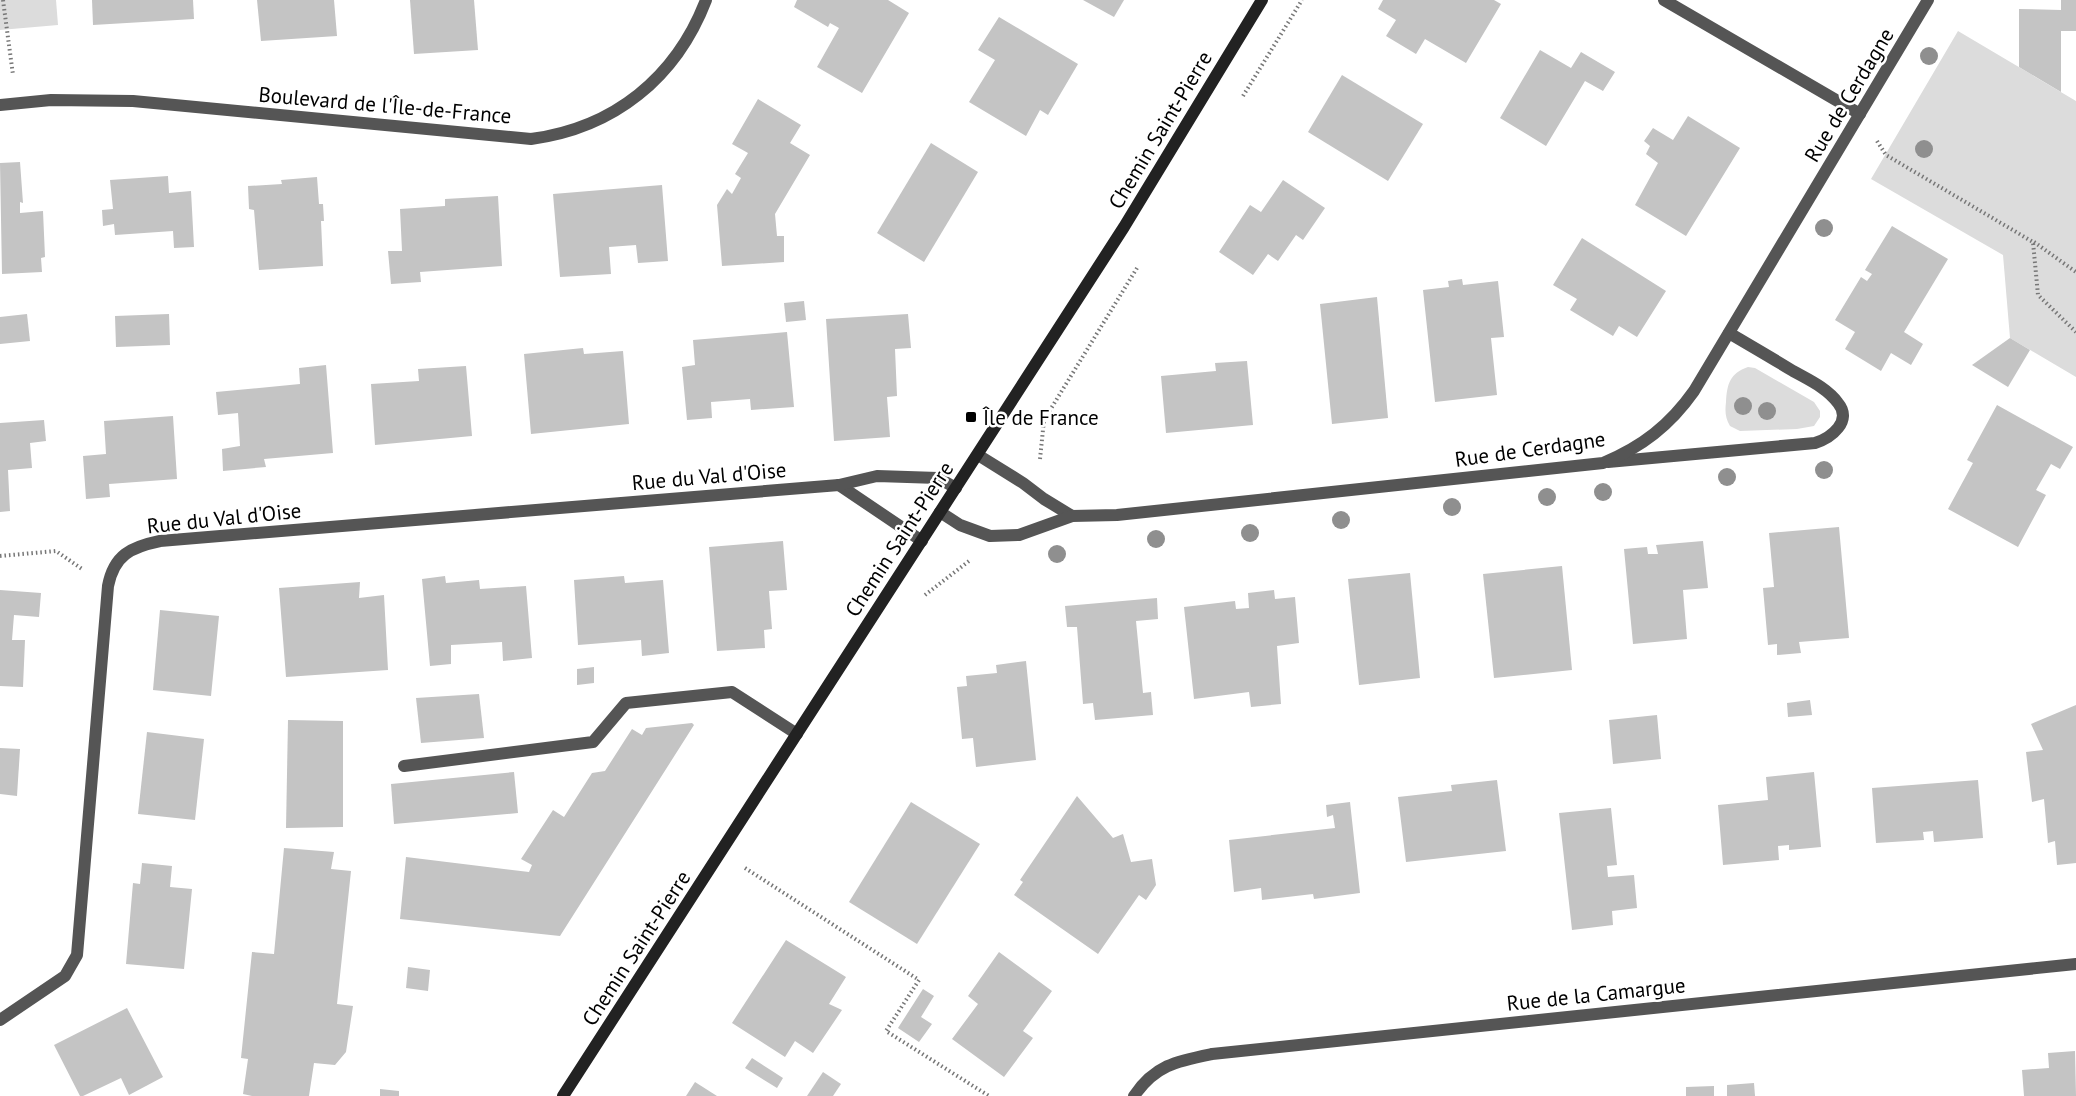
<svg xmlns="http://www.w3.org/2000/svg" width="2076" height="1096" font-family="'PT Sans',sans-serif">
  <style>
    .green { fill: #dcdcdc }
    .building { fill: #c4c4c4 }
    .lines { fill: none; stroke-linecap: round; stroke-linejoin: round }
    .path { stroke: #777; stroke-width: 4; stroke-dasharray: 1.5 3; stroke-linecap: butt }
    .lane { stroke: #555; stroke-width: 12 }
    .street { stroke: #555; stroke-width: 12 }
    .secondary { stroke: #222; stroke-width: 12 }
    .tree { fill: #8f8f8f }
    .poi-dot { fill: #000; stroke: #fff; stroke-width: 2 }
    .labels { text-anchor: middle; dominant-baseline: central; stroke-width: 5; stroke-linejoin: round; paint-order: stroke }
    .street-label { font-size: 21px; fill: #000; stroke: #fff }
    .poi-label { font-size: 21px; fill: #000; stroke: #fff; text-anchor: start }
  </style>
  <rect width="100%" height="100%" fill="#fff"/>
  <!-- green -->
  <g class="green">
    <polygon points="0,0 56,0 58,25 0,30"/>
    <polygon points="1958,31 2076,101 2076,377 2010,338 2003,255 1871,179"/>
    <path d="M 1748,367 L 1755,368 L 1814,402 L 1820,411 L 1820,417 L 1814,426 L 1797,429 L 1740,431 L 1730,426 C 1725,418 1725,411 1726,402 C 1727,384 1730,373 1748,367 Z"/>
  </g>
  <!-- building -->
  <g class="building">
    <polygon points="92,0 193,0 194,19 93,25"/>
    <polygon points="257,0 334,0 337,36 261,41"/>
    <polygon points="410,0 474,0 478,50 414,54"/>
    <polygon points="797,0 888,0 909,13 862,93 817,67 839,28 830,23 828,27 794,7"/>
    <polygon points="1083,0 1124,0 1114,17"/>
    <polygon points="1383,0 1494,0 1501,4 1466,63 1425,39 1416,54 1386,36 1396,20 1378,9"/>
    <polygon points="2061,0 2076,0 2076,31 2061,31 2061,92 2019,67 2019,9 2061,10"/>
    <polygon points="999,17 1078,64 1048,115 1040,110 1026,136 969,102 995,60 978,50"/>
    <polygon points="1540,50 1571,68 1581,52 1615,72 1603,91 1585,81 1546,146 1500,118"/>
    <polygon points="1342,75 1423,124 1388,181 1308,132"/>
    <polygon points="758,99 801,125 790,143 810,155 775,214 777,236 784,236 784,262 722,266 717,205 727,189 732,194 741,178 735,174 748,153 732,144"/>
    <polygon points="1688,116 1740,148 1686,236 1635,205 1658,163 1646,154 1650,146 1644,141 1653,128 1673,140"/>
    <polygon points="931,143 978,172 924,262 877,233"/>
    <polygon points="20,162 23,203 20,202 20,213 43,211 45,257 41,258 42,272 2,274 0,163"/>
    <polygon points="168,176 169,193 191,191 194,247 174,248 173,231 115,235 114,224 103,226 102,210 113,209 110,180"/>
    <polygon points="317,177 319,204 323,204 324,221 321,221 323,266 259,270 254,210 249,209 248,186 282,184 281,180"/>
    <polygon points="1283,180 1325,208 1303,240 1296,235 1278,261 1268,254 1253,275 1219,252 1250,205 1261,212"/>
    <polygon points="662,185 668,261 638,263 636,245 609,247 611,274 560,277 553,194"/>
    <polygon points="498,196 502,266 420,272 421,282 391,284 388,251 402,251 400,209 445,206 445,199"/>
    <polygon points="1892,226 1948,259 1904,332 1923,344 1911,365 1891,353 1881,371 1845,349 1855,332 1835,320 1861,277 1867,281 1872,274 1865,270"/>
    <polygon points="1582,238 1666,291 1637,337 1619,326 1613,336 1570,310 1577,299 1553,285"/>
    <polygon points="1462,279 1463,285 1498,281 1504,337 1491,338 1497,395 1435,402 1423,290 1449,287 1448,281"/>
    <polygon points="1377,297 1388,418 1332,424 1320,304"/>
    <polygon points="804,301 806,320 786,322 784,303"/>
    <polygon points="27,314 30,341 0,344 0,317"/>
    <polygon points="169,314 170,345 116,347 115,316"/>
    <polygon points="908,314 911,348 895,349 897,396 887,397 890,437 834,441 826,319"/>
    <polygon points="787,332 794,407 751,410 750,399 711,402 712,418 687,420 682,367 695,365 693,340"/>
    <polygon points="2010,338 2030,350 2008,387 1972,365"/>
    <polygon points="583,348 584,354 623,351 629,424 531,434 524,354"/>
    <polygon points="1247,361 1253,425 1166,433 1161,376 1216,371 1215,363"/>
    <polygon points="326,365 333,453 264,459 266,467 223,471 222,449 240,446 238,413 218,415 216,392 300,384 299,368"/>
    <polygon points="466,366 472,436 375,445 371,384 419,381 418,369"/>
    <polygon points="1997,405 2073,447 2060,469 2051,464 2036,490 2046,495 2018,547 1948,509 1973,463 1967,460"/>
    <polygon points="173,416 177,479 109,484 110,497 86,499 83,456 106,454 104,421"/>
    <polygon points="44,420 46,441 30,443 32,468 8,470 10,511 0,512 0,423"/>
    <polygon points="1839,527 1849,638 1799,642 1801,653 1777,655 1777,644 1768,645 1763,588 1774,587 1769,533"/>
    <polygon points="783,541 787,590 769,591 772,629 764,630 765,648 717,651 709,547"/>
    <polygon points="1703,541 1708,588 1683,590 1687,639 1633,644 1624,549 1647,547 1648,554 1658,554 1656,545"/>
    <polygon points="1562,566 1572,670 1494,678 1483,574"/>
    <polygon points="1410,573 1420,678 1359,685 1348,579"/>
    <polygon points="445,576 446,583 479,580 480,589 526,586 532,658 503,661 502,642 451,645 451,664 430,666 422,579"/>
    <polygon points="624,576 625,583 663,580 669,653 642,656 641,640 578,645 574,580"/>
    <polygon points="360,582 359,598 384,595 388,670 286,677 279,588"/>
    <polygon points="0,590 41,593 39,617 14,615 12,640 25,640 23,687 0,686"/>
    <polygon points="1274,590 1275,599 1295,597 1299,643 1277,646 1281,704 1251,707 1249,692 1194,699 1184,607 1235,601 1236,609 1249,608 1248,593"/>
    <polygon points="1157,598 1158,619 1136,621 1143,693 1151,692 1153,715 1095,720 1093,703 1083,704 1077,627 1067,627 1065,606"/>
    <polygon points="160,610 219,616 211,696 153,690"/>
    <polygon points="1026,661 1036,760 976,767 973,738 962,739 957,687 967,686 966,676 997,673 996,665"/>
    <polygon points="594,667 594,683 577,685 577,669"/>
    <polygon points="479,694 484,738 421,743 416,698"/>
    <polygon points="1810,700 1812,715 1788,717 1787,703"/>
    <polygon points="2076,705 2076,863 2057,865 2055,841 2048,843 2044,799 2032,802 2026,752 2043,750 2031,724"/>
    <polygon points="1657,715 1661,759 1613,764 1609,720"/>
    <polygon points="288,720 343,721 343,827 286,828"/>
    <polygon points="692,723 694,725 560,936 400,919 406,857 529,872 532,865 521,859 553,810 564,817 592,773 605,771 632,729 642,735 646,728"/>
    <polygon points="147,732 204,739 195,820 138,814"/>
    <polygon points="0,748 20,749 17,796 0,794"/>
    <polygon points="514,772 518,813 394,824 391,784"/>
    <polygon points="1814,772 1821,847 1789,850 1789,845 1778,846 1779,860 1723,865 1718,805 1768,800 1766,777"/>
    <polygon points="1497,780 1506,851 1406,862 1398,797 1452,791 1451,785"/>
    <polygon points="1978,780 1983,838 1934,842 1933,831 1923,832 1924,840 1876,843 1872,788"/>
    <polygon points="1077,796 1113,838 1123,834 1131,862 1152,859 1156,885 1146,900 1139,895 1098,954 1014,895 1023,882 1020,880"/>
    <polygon points="911,802 980,844 917,944 849,902"/>
    <polygon points="1350,802 1360,893 1314,899 1313,894 1262,900 1261,888 1234,892 1229,840 1335,828 1333,815 1327,817 1326,805"/>
    <polygon points="1611,808 1617,865 1607,866 1608,877 1634,875 1637,908 1612,911 1613,925 1572,930 1559,813"/>
    <polygon points="284,848 334,852 331,869 351,871 337,1004 353,1006 346,1052 335,1065 314,1063 309,1096 252,1096 243,1094 248,1059 241,1058 252,952 274,954"/>
    <polygon points="142,863 172,866 170,887 192,889 184,969 126,964 133,883 140,884"/>
    <polygon points="786,940 846,977 829,1004 842,1010 813,1053 795,1041 785,1057 732,1023"/>
    <polygon points="999,952 1052,991 1023,1031 1033,1038 1004,1077 952,1039 978,1004 968,996"/>
    <polygon points="408,967 430,970 428,991 406,988"/>
    <polygon points="923,989 934,996 921,1017 932,1024 919,1042 898,1028"/>
    <polygon points="127,1008 163,1077 129,1095 121,1078 83,1096 80,1096 54,1045"/>
    <polygon points="2075,1051 2076,1096 2024,1096 2022,1070 2049,1068 2048,1053"/>
    <polygon points="752,1058 783,1078 777,1088 745,1068"/>
    <polygon points="823,1072 841,1084 833,1096 807,1096"/>
    <polygon points="695,1082 717,1096 686,1096"/>
    <polygon points="1754,1083 1755,1096 1727,1096 1727,1085"/>
    <polygon points="1714,1086 1714,1096 1686,1096 1686,1087"/>
    <polygon points="380,1089 399,1091 399,1096 380,1096"/>
  </g>
  <g class="lines">
    <!-- path -->
    <g class="path">
      <polyline points="3,0 13,75"/>
      <polyline points="1243,96 1302,0"/>
      <polyline points="1877,141 1886,155 2033,242 2038,295 2076,332"/>
      <polyline points="2034,242 2076,272"/>
      <polyline points="1040,459 1044,420 1137,268"/>
      <polyline points="0,556 56,551 82,569"/>
      <polyline points="925,595 969,561"/>
      <polyline points="745,868 919,980 886,1031 989,1096"/>
    </g>
    <!-- lane -->
    <g class="lane">
      <path d="M 1608,462 L 1815,443 C 1831,438 1853,421 1838,403 C 1827,388 1809,380 1793,371 C 1772,358 1751,346 1729,333"/>
      <polyline points="404,766 593,742 626,703 732,692 797,734"/>
    </g>
    <!-- street -->
    <g class="street">
      <polyline points="1664,0 1860,114"/>
      <path d="M 0,105 L 51,100 L 133,101 L 531,139 C 614,128 676,78 706,0"/>
      <polyline points="978,455 1023,483 1044,499 1072,516"/>
      <polyline points="839,485 922,541"/>
      <path d="M 940,512 L 960,525 L 990,536 L 1019,535 L 1072,516 L 1117,515 L 1603,463 C 1642,447 1670,425 1694,391 L 1928,0"/>
      <path d="M 0,1020 L 65,976 L 77,955 L 108,586 C 114,555 131,547 160,541 L 839,485 L 877,476 L 938,478 L 956,488"/>
      <path d="M 1134,1096 C 1155,1065 1177,1061 1212,1054 L 2076,964"/>
    </g>
    <!-- secondary -->
    <polyline class="secondary" points="563,1096 1124,227 1262,0"/>
  </g>
  <!-- trees -->
  <g class="tree">
    <circle cx="1929" cy="56" r="9"/>
    <circle cx="1924" cy="149" r="9"/>
    <circle cx="1824" cy="228" r="9"/>
    <circle cx="1743" cy="406" r="9"/>
    <circle cx="1767" cy="411" r="9"/>
    <circle cx="1824" cy="470" r="9"/>
    <circle cx="1727" cy="477" r="9"/>
    <circle cx="1603" cy="492" r="9"/>
    <circle cx="1547" cy="497" r="9"/>
    <circle cx="1452" cy="507" r="9"/>
    <circle cx="1341" cy="520" r="9"/>
    <circle cx="1250" cy="533" r="9"/>
    <circle cx="1156" cy="539" r="9"/>
    <circle cx="1057" cy="554" r="9"/>
  </g>
  <!-- markers -->
  <rect class="poi-dot" x="965" y="411" width="12" height="12" rx="3"/>
  <g class="labels">
    <!-- street labels -->
    <g class="street-label">
      <text transform="translate(1849 95) rotate(-59)">Rue de Cerdagne</text>
      <text transform="translate(385 105) rotate(5)">Boulevard de l'Île-de-France</text>
      <text transform="translate(1160 130) rotate(-59)">Chemin Saint-Pierre</text>
      <text transform="translate(1530 449) rotate(-8)">Rue de Cerdagne</text>
      <text transform="translate(709 476) rotate(-5)">Rue du Val d'Oise</text>
      <text transform="translate(224 518) rotate(-6)">Rue du Val d'Oise</text>
      <text transform="translate(899 539) rotate(-57)">Chemin Saint-Pierre</text>
      <text transform="translate(636 948) rotate(-57)">Chemin Saint-Pierre</text>
      <text transform="translate(1596 994) rotate(-6)">Rue de la Camargue</text>
    </g>
    <!-- poi labels -->
    <g class="poi-label">
      <text x="983" y="417">Île de France</text>
    </g>
  </g>
</svg>
